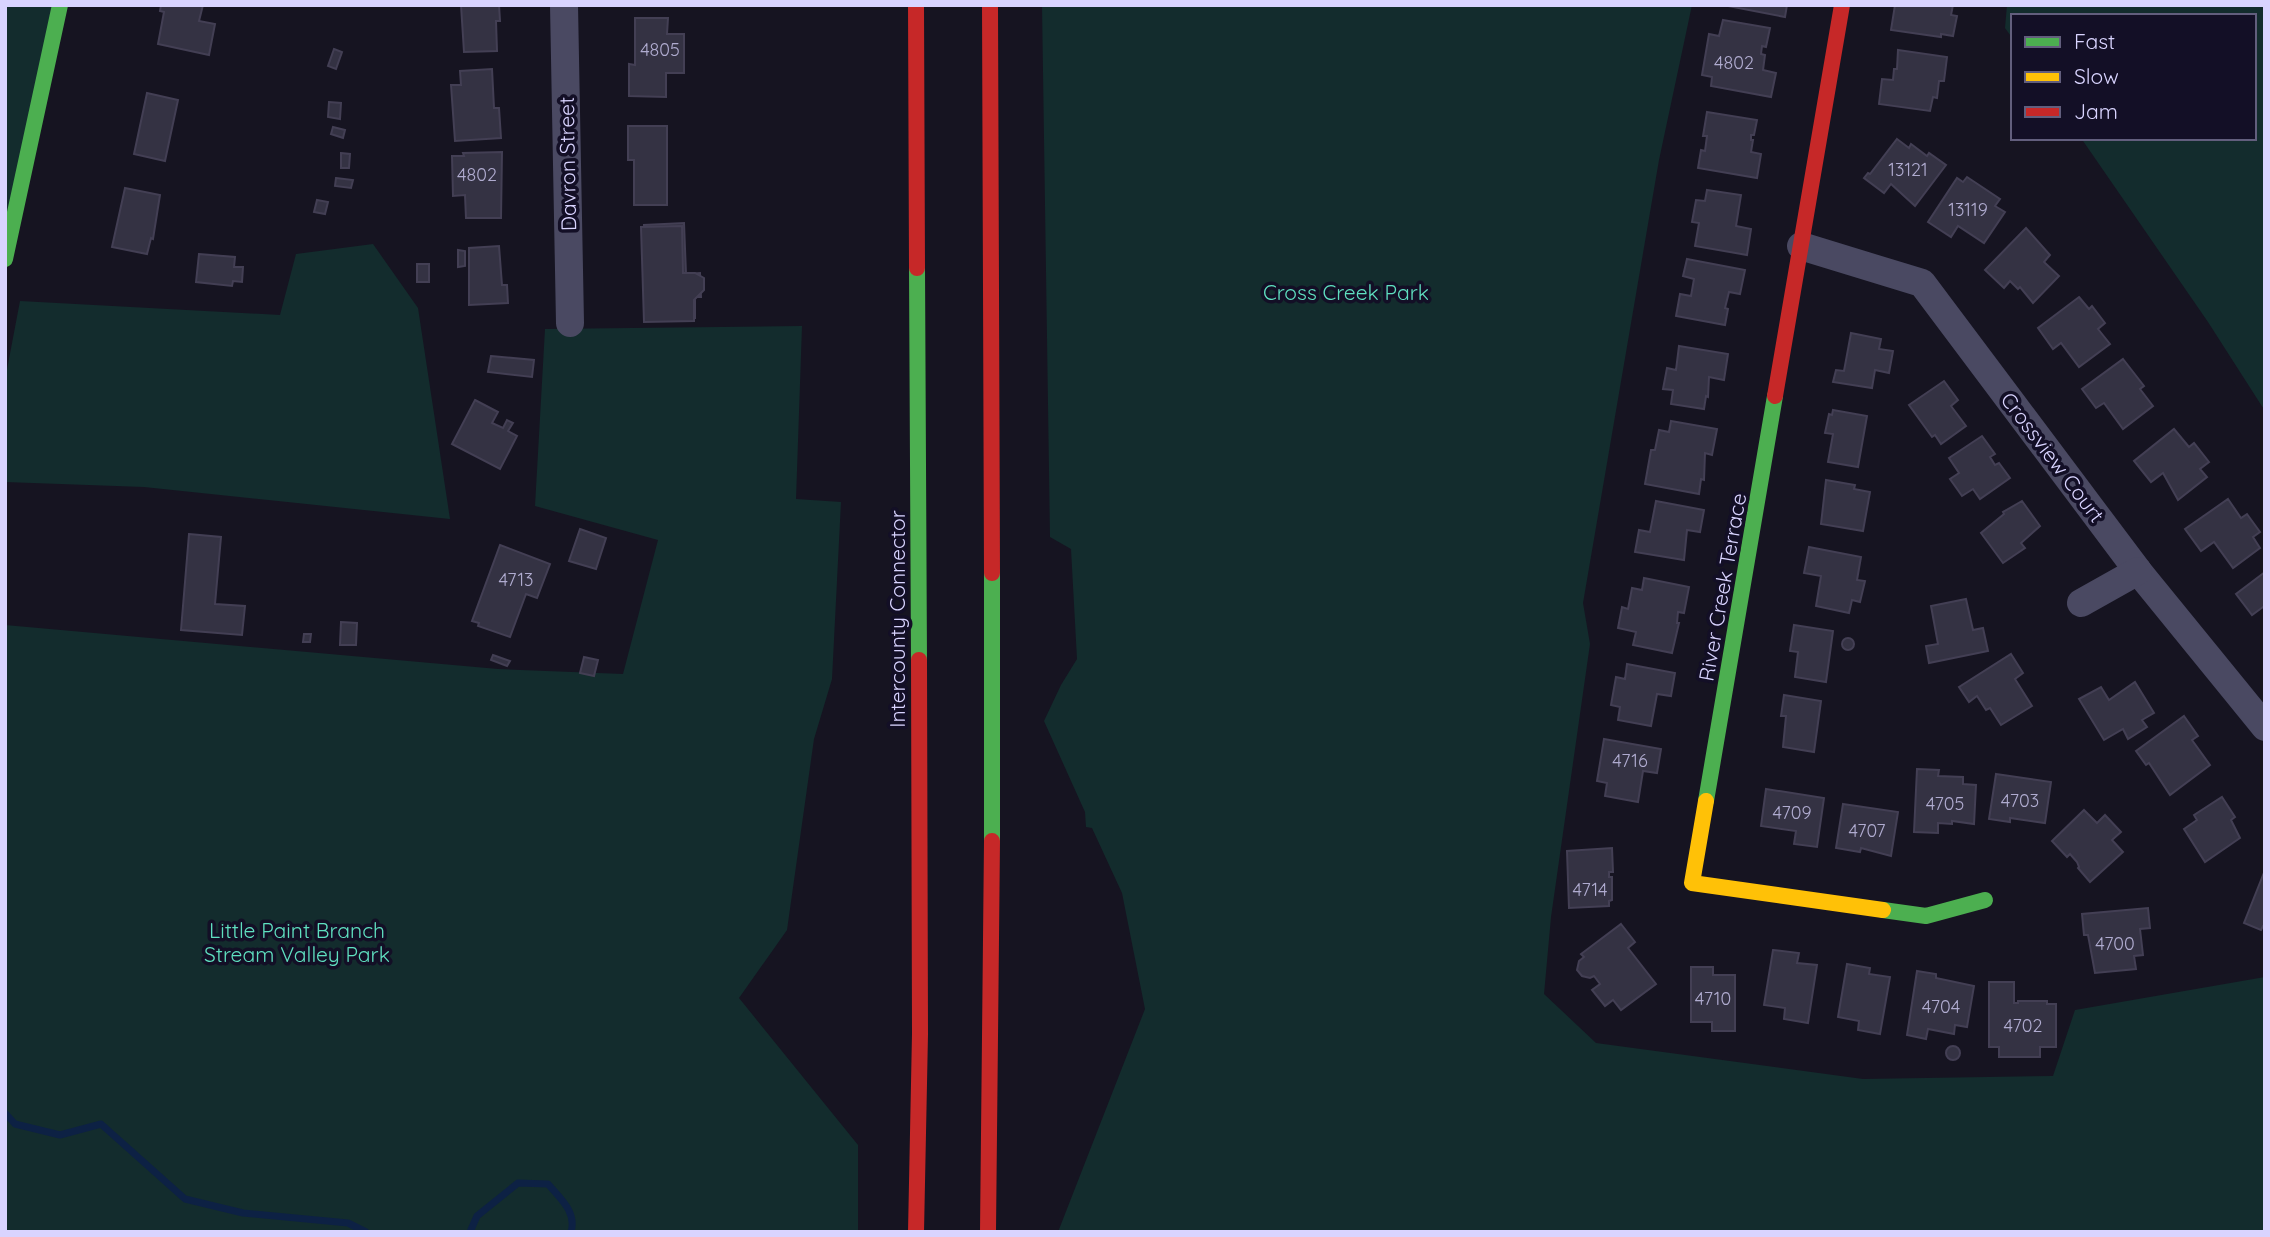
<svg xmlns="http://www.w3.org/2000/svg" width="2270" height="1237" font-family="Quicksand,sans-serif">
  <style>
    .green { fill: #132c2d }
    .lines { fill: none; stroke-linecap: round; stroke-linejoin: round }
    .stream { stroke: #0d2144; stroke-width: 7 }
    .building { fill: #343243; stroke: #433f54; stroke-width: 2 }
    .street { stroke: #4a4962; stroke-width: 28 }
    .fast { stroke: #4caf50; stroke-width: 16 }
    .slow { stroke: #ffc107; stroke-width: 16 }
    .jam { stroke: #c62828; stroke-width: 16 }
    .labels { text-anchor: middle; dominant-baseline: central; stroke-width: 7; stroke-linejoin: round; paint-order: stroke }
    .number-label { font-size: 18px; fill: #b0acd0 }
    .street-label { font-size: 21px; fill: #d9d4ff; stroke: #130f26 }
    .park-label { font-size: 21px; fill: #5fe0c0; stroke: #130f26 }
  </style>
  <rect width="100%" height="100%" fill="#161421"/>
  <!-- green -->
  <g class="green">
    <polygon points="5,5 60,5 5,259"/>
    <polygon points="1042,5 1692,5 1659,160 1583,603 1590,644 1551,917 1544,994 1596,1043 1863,1079 2053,1076 2075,1010 2265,977 2265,1232 1058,1232 1145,1009 1122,893 1092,828 1086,827 1085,812 1044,721 1061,685 1077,659 1071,549 1050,537"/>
    <polygon points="2007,5 2265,5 2265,411 2208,322 2081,138 2254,138 2254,16 2013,16 2013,39 2005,28"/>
    <polygon points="373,244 418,308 450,519 144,487 5,482 5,380 20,301 280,315 296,254"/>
    <polygon points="802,326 796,499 841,502 832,679 814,739 787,930 739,998 858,1145 858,1232 5,1232 5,625 498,669 623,674 658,540 535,506 545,329"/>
  </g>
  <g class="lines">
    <!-- stream -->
    <g class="stream">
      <polyline points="5,1113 15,1124 60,1135 101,1124 185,1199 243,1213 348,1223 366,1232"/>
      <path d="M 470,1232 L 477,1216 L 518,1183 L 548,1184 C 560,1198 577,1212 571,1232"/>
    </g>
  </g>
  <!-- building -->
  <g class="building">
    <polygon points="161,5 203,5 199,21 215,24 209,55 158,44 164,12 160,11"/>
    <polygon points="461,5 499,5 500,21 496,21 497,51 464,52"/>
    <polygon points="1723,5 1787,5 1785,17"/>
    <polygon points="1895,5 1953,5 1951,15 1957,16 1953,36 1941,34 1941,37 1891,30"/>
    <polygon points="635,18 668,18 667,34 684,34 684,73 666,73 666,97 629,96 629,64 635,65"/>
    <polygon points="1723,20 1770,28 1766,47 1762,46 1761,54 1765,55 1763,70 1776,73 1771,97 1711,86 1712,77 1702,75 1709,34 1719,36"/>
    <polygon points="334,49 342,52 336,69 328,66"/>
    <polygon points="1898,50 1947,57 1944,81 1939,81 1937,98 1933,97 1930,111 1879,104 1882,79 1893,80 1894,69 1897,69"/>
    <polygon points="492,69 494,108 499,108 501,138 455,141 451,85 461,85 460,71"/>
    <polygon points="147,93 178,100 165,161 134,154"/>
    <polygon points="329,102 341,103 340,119 328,117"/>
    <polygon points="1707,112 1757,120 1754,135 1751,135 1751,140 1753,140 1751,152 1761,154 1757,178 1698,168 1701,150 1705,151 1707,136 1703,136"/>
    <polygon points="628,126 667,126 667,205 634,205 634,160 628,160"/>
    <polygon points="333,127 345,130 343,138 331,134"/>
    <polygon points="1897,139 1909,148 1911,144 1927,156 1929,153 1946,165 1915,206 1891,184 1884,193 1864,178 1868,173 1870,174"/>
    <polygon points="502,152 501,218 466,218 465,195 453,196 452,156 464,156 463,153"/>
    <polygon points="341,153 350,154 349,168 341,168"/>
    <polygon points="1967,177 2000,199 1995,206 2005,212 1984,243 1958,226 1951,237 1928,222 1957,178 1963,182"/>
    <polygon points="336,178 353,180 351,188 335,186"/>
    <polygon points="125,188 160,195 153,239 151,238 147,254 112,247"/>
    <polygon points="1707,190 1741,195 1736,226 1751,229 1747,255 1695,246 1699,223 1692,222 1696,200 1705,201"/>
    <polygon points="317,200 328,202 325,214 314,212"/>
    <polygon points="684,223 686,274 700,273 701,297 695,297 695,318 648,320 644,225"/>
    <polygon points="682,226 683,273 695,273 704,278 704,290 694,300 694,321 644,322 641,227"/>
    <polygon points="2026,228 2050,255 2044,262 2059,276 2033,303 2020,287 2018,289 2010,281 2004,288 1985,270"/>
    <polygon points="499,246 502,285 507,285 508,303 469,305 469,248"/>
    <polygon points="458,250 465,251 465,266 458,267"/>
    <polygon points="199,254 235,257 234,267 243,267 242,282 233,281 232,286 196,282"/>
    <polygon points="1687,259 1745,270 1740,294 1729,292 1725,308 1728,309 1725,325 1676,316 1680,294 1691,296 1694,279 1683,276"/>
    <rect x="417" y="264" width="12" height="18"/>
    <polygon points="2079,297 2089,309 2092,306 2105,323 2098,329 2110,344 2079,367 2061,343 2053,349 2038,328"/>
    <polygon points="1851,333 1881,339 1879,349 1893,351 1889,373 1875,370 1872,388 1833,382 1836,370 1844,371"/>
    <polygon points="1679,346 1728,354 1724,380 1709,377 1708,397 1706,396 1704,409 1671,404 1673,390 1663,389 1667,368 1676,370"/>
    <polygon points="491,356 534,360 532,377 488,372"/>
    <polygon points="2123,359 2144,386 2140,389 2153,406 2123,429 2104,403 2096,408 2082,389"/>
    <polygon points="1944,381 1958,400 1951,406 1966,426 1941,444 1935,435 1932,437 1909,405"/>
    <polygon points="475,400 498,412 492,423 503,428 507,420 513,423 508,431 517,436 500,469 452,444"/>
    <polygon points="1833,410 1867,416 1858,467 1828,462 1833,434 1825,433 1829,414 1832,415"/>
    <polygon points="1671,421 1717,429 1712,455 1705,453 1704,480 1701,479 1699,494 1645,484 1651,450 1655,450 1659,430 1669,432"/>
    <polygon points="2174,429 2189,447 2194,443 2209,462 2200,469 2207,477 2178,500 2163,473 2151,482 2134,461"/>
    <polygon points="1982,436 1995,454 1990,457 1995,465 1999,463 2010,478 1980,499 1973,489 1962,496 1950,479 1959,473 1949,458"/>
    <polygon points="1826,480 1855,485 1854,489 1870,492 1863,531 1821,524"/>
    <polygon points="2228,499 2241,518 2247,514 2260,532 2253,537 2260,548 2233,568 2214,542 2201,551 2185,529"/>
    <polygon points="1656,501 1704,510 1700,532 1687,530 1684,560 1635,552 1639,530 1650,532"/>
    <polygon points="2022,501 2040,526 2021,543 2025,548 2003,563 1981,533 2004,514 2003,512"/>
    <polygon points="580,529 606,538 596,569 569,561"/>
    <polygon points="189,534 221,537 215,604 245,606 242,635 181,630"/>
    <polygon points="500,545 550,564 537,598 526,594 510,637 478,626 479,623 472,621"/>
    <polygon points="1809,547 1861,557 1857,580 1865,581 1860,602 1852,600 1849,613 1816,606 1821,576 1804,573"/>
    <polygon points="2265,572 2265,609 2263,607 2252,615 2236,594"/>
    <polygon points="1644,578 1689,587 1684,613 1678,612 1677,623 1679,623 1672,653 1633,645 1636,632 1618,628 1622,607 1628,609 1632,588 1642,590"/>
    <polygon points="1966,599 1973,630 1983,628 1988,651 1929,663 1926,646 1938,644 1931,606"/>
    <polygon points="341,622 357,623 356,645 340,645"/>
    <polygon points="1794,625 1833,631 1826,682 1795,677 1798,652 1790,651"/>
    <polygon points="304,634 311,634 310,642 303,642"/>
    <circle cx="1848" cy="644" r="6"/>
    <polygon points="2011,654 2023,673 2015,679 2032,706 2001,725 1990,708 1986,710 1977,696 1969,702 1959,687"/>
    <polygon points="493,655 510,661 507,666 491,660"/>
    <polygon points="584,657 598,660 594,676 580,673"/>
    <polygon points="1627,664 1675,673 1671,696 1657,694 1651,726 1618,720 1620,707 1611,705 1616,677 1625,679"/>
    <polygon points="2135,682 2154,713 2142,720 2147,727 2128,739 2123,729 2104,740 2079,699 2101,687 2109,700"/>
    <polygon points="1784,695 1821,701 1814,752 1783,747 1786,716 1781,716"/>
    <polygon points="2184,716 2198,736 2192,740 2210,765 2170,795 2149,763 2146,765 2136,751"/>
    <polygon points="1604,739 1661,749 1657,773 1643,771 1638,802 1605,796 1607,783 1597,781"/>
    <polygon points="1917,769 1939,770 1938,776 1963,777 1963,784 1976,785 1974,824 1952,821 1952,824 1938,823 1938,833 1914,832"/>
    <polygon points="1996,774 2051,782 2045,823 2010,818 2010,822 1989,819"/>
    <polygon points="1766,789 1824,798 1817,847 1794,844 1796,831 1761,826"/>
    <polygon points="2222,797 2235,817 2231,820 2240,838 2205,862 2184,829 2197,820 2194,815"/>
    <polygon points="1843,804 1898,812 1891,856 1861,848 1860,852 1836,848"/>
    <polygon points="2084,810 2097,823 2105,815 2121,832 2112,840 2123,852 2090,882 2078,868 2079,867 2077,862 2070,854 2067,857 2052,841"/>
    <polygon points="1612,848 1613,872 1609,872 1609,877 1612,877 1612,900 1609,901 1609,906 1569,908 1567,851"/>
    <polygon points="2265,870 2265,926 2263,926 2261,930 2244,923"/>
    <polygon points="2148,908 2150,928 2140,929 2143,955 2134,956 2136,969 2095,973 2088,935 2084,935 2082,914"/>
    <polygon points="1621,924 1635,942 1628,948 1656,984 1621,1010 1613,1000 1605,1006 1592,990 1600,984 1594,976 1590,978 1582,976 1577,970 1579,961 1584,957 1581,954"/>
    <polygon points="1773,950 1799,953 1797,963 1817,965 1808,1023 1784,1019 1785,1008 1764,1005"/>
    <polygon points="1847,964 1870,968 1869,974 1890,977 1880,1034 1858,1030 1859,1021 1838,1017"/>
    <polygon points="1691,967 1713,967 1713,975 1735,975 1735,1031 1712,1031 1712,1022 1691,1022"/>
    <polygon points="1917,971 1936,974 1936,978 1974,986 1967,1027 1955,1025 1954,1034 1928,1029 1926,1039 1907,1035"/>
    <polygon points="1989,982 2014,982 2014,1003 2018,1003 2018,1001 2047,1001 2047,1004 2056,1004 2056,1047 2040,1047 2040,1057 1999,1057 1999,1047 1989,1047"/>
    <circle cx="1953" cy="1053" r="7"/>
  </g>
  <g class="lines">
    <!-- street -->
    <g class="street">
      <polyline points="564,5 570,323"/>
      <polyline points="1801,246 1922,283 2138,571 2265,727"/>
      <polyline points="2081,603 2138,571"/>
    </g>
    <!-- fast -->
    <g class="fast">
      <polyline points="5,259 60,5"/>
      <polyline points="917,268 919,660"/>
      <polyline points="1706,801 1775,396"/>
      <polyline points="992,841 992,573"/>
      <polyline points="1883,910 1926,916 1985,900"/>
    </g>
    <!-- slow -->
    <polyline class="slow" points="1706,801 1692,883 1883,910"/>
    <!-- jam -->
    <g class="jam">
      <polyline points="916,5 917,268"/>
      <polyline points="990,5 992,573"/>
      <polyline points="1775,396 1842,5"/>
      <polyline points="916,1232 920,1034 919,660"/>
      <polyline points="988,1232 992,841"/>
    </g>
  </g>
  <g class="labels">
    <!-- number labels -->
    <g class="number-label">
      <text x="660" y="49">4805</text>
      <text x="1734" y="62">4802</text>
      <text x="1908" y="169">13121</text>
      <text x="477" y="174">4802</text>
      <text x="1968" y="209">13119</text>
      <text x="516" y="579">4713</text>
      <text x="1630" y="760">4716</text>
      <text x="2020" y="800">4703</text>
      <text x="1945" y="803">4705</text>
      <text x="1792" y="812">4709</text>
      <text x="1867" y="830">4707</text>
      <text x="1590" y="889">4714</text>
      <text x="2115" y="943">4700</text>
      <text x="1713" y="998">4710</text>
      <text x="1941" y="1006">4704</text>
      <text x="2023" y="1025">4702</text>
    </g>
    <!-- street labels -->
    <g class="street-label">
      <text transform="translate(567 164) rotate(-91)">Davron Street</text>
      <text transform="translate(2053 457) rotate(53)">Crossview Court</text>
      <text transform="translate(1722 587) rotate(-80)">River Creek Terrace</text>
      <text transform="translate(897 619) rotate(-90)">Intercounty Connector</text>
    </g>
    <!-- park labels -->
    <g class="park-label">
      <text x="1346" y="292">Cross Creek Park</text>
      <text x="297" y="930">Little Paint Branch<tspan x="297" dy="24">Stream Valley Park</tspan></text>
    </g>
  </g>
  <!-- border -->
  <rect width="2270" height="1237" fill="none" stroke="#d9d4ff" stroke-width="14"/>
  <!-- legend -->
  <rect x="2011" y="14" width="245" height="126" fill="#130f26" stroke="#625e7d" stroke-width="2"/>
  <rect x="2025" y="37" width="35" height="10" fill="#4caf50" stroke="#625e7d" stroke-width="2"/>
  <text x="2074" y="49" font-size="21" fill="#d9d4ff">Fast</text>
  <rect x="2025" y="72" width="35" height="10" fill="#ffc107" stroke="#625e7d" stroke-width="2"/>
  <text x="2074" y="84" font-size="21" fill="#d9d4ff">Slow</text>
  <rect x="2025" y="107" width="35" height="10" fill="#c62828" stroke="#625e7d" stroke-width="2"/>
  <text x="2074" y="119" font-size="21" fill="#d9d4ff">Jam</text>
</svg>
